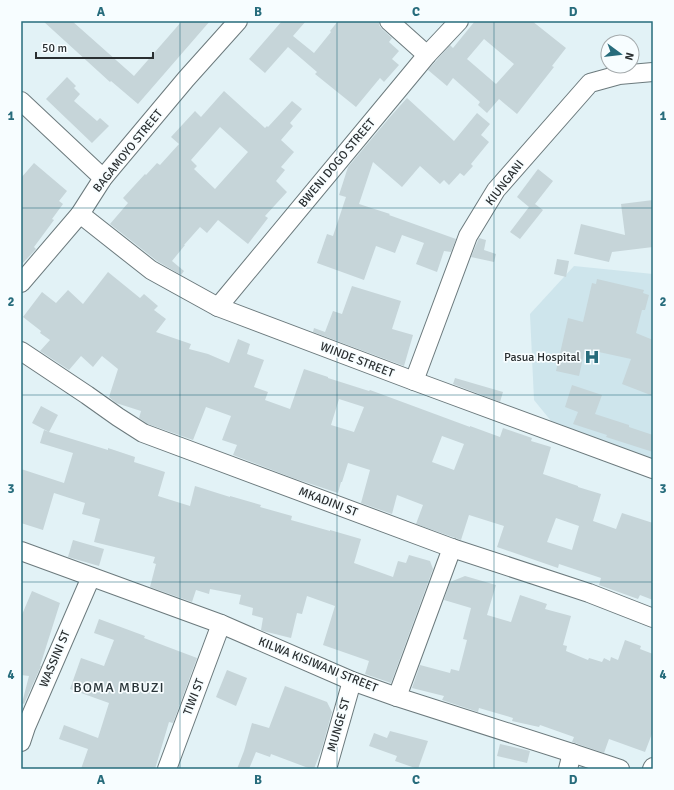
<svg xmlns="http://www.w3.org/2000/svg" width="674" height="790" font-family="Signika,sans-serif">
  <style>
    .built { fill: #cee5ec }
    .building { fill: #c6d5d9; fill-rule: evenodd }
    .lines { fill: none; stroke-linecap: round; stroke-linejoin: round }
    .street-casing { stroke: #6c7a7d; stroke-width: 20 }
    .street { stroke: #fff; stroke-width: 18 }
    .grid { fill: none; stroke: #276c7c; stroke-width: 1; stroke-opacity: 0.55 }
    .labels { text-anchor: middle; dominant-baseline: central; stroke-width: 3.5; stroke-linejoin: round; paint-order: stroke }
    .street-label { font-size: 12px; fill: #2a2f31; stroke: #f7fdff }
    .poi-label { font-size: 12px; fill: #2a2f31; stroke: #f7fdff; text-anchor: end }
    .quarter-label { font-size: 14px; letter-spacing: 1px; fill: #293438; stroke: #f7fdff }
    .neatline { fill: none; stroke: #276c7c; stroke-width: 1.5 }
    .grid-label { font-size: 13px; text-anchor: middle; font-weight: bold; fill: #276c7c }
  </style>
  <rect width="100%" height="100%" fill="#e2f2f6"/>
  <!-- built -->
  <polygon class="built" points="574,266 653,274 653,463 556,427 534,400 530,314"/>
  <!-- building -->
  <g class="building">
    <polygon points="43,21 72,21 134,76 182,21 210,21 138,104 111,81 110,82"/>
    <polygon points="282,21 306,21 293,36 314,53 331,32 330,31 338,21 379,21 379,25 382,29 392,38 389,42 399,51 392,59 399,65 384,82 380,78 356,107 315,74 317,72 288,47 265,73 249,59"/>
    <path d="M 475,21 L 532,21 L 566,48 L 552,66 L 554,67 L 517,114 L 499,99 L 487,113 L 478,105 L 480,102 L 453,78 L 447,86 L 428,70 L 450,45 L 453,48 ZM 484,39 L 514,64 L 496,84 L 467,59 Z"/>
    <polygon points="67,77 76,86 74,88 80,94 74,101 97,121 100,118 109,126 92,143 46,99"/>
    <path d="M 224,91 L 265,128 L 267,126 L 268,127 L 292,101 L 302,109 L 290,123 L 293,126 L 281,140 L 294,152 L 281,167 L 285,170 L 276,181 L 287,192 L 265,216 L 268,218 L 248,244 L 218,220 L 207,233 L 200,227 L 184,245 L 185,245 L 172,261 L 184,271 L 181,275 L 157,261 L 110,224 L 128,203 L 123,198 L 145,174 L 146,175 L 157,163 L 160,165 L 179,144 L 171,137 L 195,111 L 201,117 ZM 220,127 L 248,152 L 215,189 L 194,169 L 197,166 L 191,160 Z"/>
    <polygon points="407,98 454,141 477,113 490,124 481,135 489,142 471,164 473,166 464,176 460,173 449,185 444,180 440,184 420,166 402,187 373,162 359,204 390,214 389,215 456,239 451,252 444,251 437,272 416,264 424,243 402,235 395,253 376,246 364,280 317,263 327,234 333,236 346,197 339,195 348,167 390,117"/>
    <polygon points="34,163 67,191 59,201 63,204 52,219 54,220 34,247 36,249 21,265 21,178"/>
    <polygon points="538,169 553,181 535,204 543,210 520,239 510,232 529,207 517,197"/>
    <polygon points="653,200 653,247 612,252 609,262 574,254 581,224 625,235 621,204"/>
    <polygon points="479,238 486,240 484,250 496,254 494,262 471,257"/>
    <polygon points="557,259 569,261 566,277 554,274"/>
    <path d="M 108,272 L 140,298 L 144,294 L 158,306 L 154,310 L 166,319 L 156,332 L 191,344 L 189,349 L 208,354 L 229,363 L 238,339 L 250,344 L 247,354 L 264,360 L 254,387 L 268,392 L 265,400 L 290,409 L 304,369 L 328,377 L 328,378 L 369,391 L 370,390 L 470,427 L 470,426 L 500,437 L 503,428 L 532,438 L 531,441 L 551,447 L 543,474 L 578,486 L 578,487 L 601,494 L 593,521 L 616,529 L 622,513 L 653,523 L 653,600 L 640,595 L 638,599 L 599,585 L 601,578 L 559,564 L 558,568 L 497,547 L 504,526 L 469,515 L 461,540 L 416,524 L 423,505 L 397,495 L 392,514 L 361,503 L 370,470 L 348,463 L 342,482 L 341,482 L 338,493 L 293,478 L 233,455 L 237,445 L 222,440 L 231,416 L 206,407 L 193,440 L 148,424 L 139,418 L 141,411 L 116,403 L 109,397 L 118,369 L 102,356 L 93,367 L 81,356 L 69,370 L 40,351 L 50,340 L 40,333 L 41,331 L 23,317 L 42,292 L 56,303 L 68,290 L 83,304 ZM 339,399 L 364,407 L 354,432 L 331,425 ZM 442,436 L 464,444 L 454,470 L 432,462 ZM 556,518 L 579,526 L 572,550 L 547,542 Z"/>
    <polygon points="597,279 644,290 643,293 649,295 645,310 642,310 636,333 653,340 653,396 622,384 631,359 585,349 579,376 556,371 568,318 583,322 592,283 596,284"/>
    <polygon points="352,286 401,301 392,329 413,335 404,366 313,332 314,328 325,332 333,311 342,314"/>
    <polygon points="455,378 503,392 500,402 453,384"/>
    <polygon points="572,385 602,395 595,414 629,425 629,427 653,435 653,452 606,437 607,435 573,424 578,412 565,407"/>
    <polygon points="41,406 58,415 49,432 108,450 108,448 135,457 134,462 165,472 158,496 190,506 195,486 230,497 230,496 261,505 260,507 292,516 291,520 330,531 330,530 361,539 354,563 393,577 398,561 406,563 409,555 430,561 433,569 391,683 365,674 369,661 323,645 335,606 307,596 302,614 297,613 291,638 263,631 261,630 263,618 252,615 253,608 239,604 241,595 210,589 209,594 196,590 192,602 150,587 156,564 153,563 155,557 94,542 100,519 82,514 85,503 54,493 43,530 21,523 21,469 64,483 73,453 40,443 44,430 49,432 32,423"/>
    <polygon points="73,540 104,549 99,566 68,557"/>
    <polygon points="465,576 496,585 487,615 511,622 520,595 547,604 545,609 571,616 563,645 567,646 566,651 588,660 589,658 602,662 604,658 610,661 611,657 618,660 625,640 641,646 640,649 653,654 653,731 645,752 609,739 604,753 572,742 574,737 540,725 539,727 512,721 513,718 479,708 478,712 442,700 444,696 412,688 420,665 450,673 451,669 459,671 467,640 463,639 471,608 444,600 450,582"/>
    <polygon points="32,591 60,603 40,666 41,666 24,704 22,703 29,676 21,675 21,617"/>
    <polygon points="99,619 145,636 144,638 197,658 173,723 169,722 155,769 81,769 88,749 59,739 64,725 98,738 109,703 70,689 81,658 104,666 114,640 94,633"/>
    <polygon points="227,670 247,678 236,706 216,697"/>
    <polygon points="285,686 327,702 332,712 322,748 314,769 311,769 271,754 270,757 256,752 249,769 237,769 244,751 252,723 269,728"/>
    <polygon points="390,731 428,741 418,769 395,761 397,756 369,746 374,733 387,738"/>
    <polygon points="500,744 530,751 527,763 497,756"/>
  </g>
  <g class="lines">
    <!-- street casing -->
    <g class="street-casing">
      <g id="street">
        <polyline points="389,21 427,55"/>
        <polyline points="21,101 103,178"/>
        <polyline points="80,214 151,270 218,307 414,381 653,469"/>
        <polyline points="21,283 80,214 103,178 186,79 238,21"/>
        <polyline points="218,307 427,55 459,21"/>
        <polyline points="21,351 87,395 118,417 143,433 452,548 589,593 653,618"/>
        <polyline points="414,381 468,236 496,190 590,83 619,75 653,72"/>
        <polyline points="21,551 221,624 352,681 397,697 572,753 620,769"/>
        <polyline points="397,697 452,548"/>
        <polyline points="21,742 26,727 91,577"/>
        <polyline points="167,769 221,624"/>
        <polyline points="327,769 352,681"/>
        <polyline points="568,769 572,753"/>
        <polyline points="652,769 653,767"/>
      </g>
    </g>
    <!-- street -->
    <use href="#street" class="street"/>
  </g>
  <!-- grid -->
  <path class="grid" d="M 180,21 L 180,769M 337,21 L 337,769M 494,21 L 494,769M 21,208 L 653,208M 21,395 L 653,395M 21,582 L 653,582"/>
  <!-- icons -->
  <defs>
    <g id="hospital-bare" transform="scale(1.2)"><path d="M-5-5h3v3.5h4V-5h3V5h-3V1.5h-4V5h-3Z" fill="#276c7c" stroke="#f7fdff" stroke-width="2.5" paint-order="stroke"/></g>
  </defs>
  <g fill-rule="evenodd">
    <use href="#hospital-bare" x="592" y="357"/>
  </g>
  <g class="labels">
    <!-- street labels -->
    <g class="street-label">
      <text transform="translate(128 151) rotate(-51)">BAGAMOYO STREET</text>
      <text transform="translate(337 163) rotate(-50)">BWENI DOGO STREET</text>
      <text transform="translate(505 183) rotate(-52)">KIUNGANI</text>
      <text transform="translate(357 360) rotate(21)">WINDE STREET</text>
      <text transform="translate(328 502) rotate(21)">MKADINI ST</text>
      <text transform="translate(55 659) rotate(-67)">WASSINI ST</text>
      <text transform="translate(318 665) rotate(22)">KILWA KISIWANI STREET</text>
      <text transform="translate(194 697) rotate(-69)">TIWI ST</text>
      <text transform="translate(339 725) rotate(-74)">MUNGE ST</text>
    </g>
    <!-- poi labels -->
    <g class="poi-label">
      <text x="580" y="357">Pasua Hospital</text>
    </g>
    <!-- quarter labels -->
    <g class="quarter-label">
      <text x="119" y="687">BOMA MBUZI</text>
    </g>
  </g>
  <!-- border -->
  <rect width="674" height="790" fill="none" stroke="#f7fdff" stroke-width="44"/>
  <!-- north arrow -->
  <g transform="translate(620 54) rotate(105)"><circle r="19" fill="#f7fdff" stroke="#a5abad"/>
  <path d="M0-3L7 15L0 10L-7 15Z" fill="#276c7c"/>
  <text y="-6" font-size="11" font-weight="bold" text-anchor="middle" fill="#2a2f31">N</text>
  </g>
  <!-- scale -->
  <path d="M36 52v6h117v-6" fill="none" stroke="#2a2f31" stroke-width="2"/>
  <text x="42" y="52" font-size="12" fill="#2a2f31" stroke="#f7fdff" stroke-width="3" paint-order="stroke">50 m</text>
  <rect x="22" y="22" width="630" height="746" class="neatline"/>
  <g class="grid-label">
    <text x="101" y="16">A</text>
    <text x="258" y="16">B</text>
    <text x="416" y="16">C</text>
    <text x="573" y="16">D</text>
    <text x="11" y="120">1</text>
    <text x="663" y="120">1</text>
    <text x="11" y="306">2</text>
    <text x="663" y="306">2</text>
    <text x="11" y="493">3</text>
    <text x="663" y="493">3</text>
    <text x="11" y="679">4</text>
    <text x="663" y="679">4</text>
    <text x="101" y="784">A</text>
    <text x="258" y="784">B</text>
    <text x="416" y="784">C</text>
    <text x="573" y="784">D</text>
  </g>
</svg>
